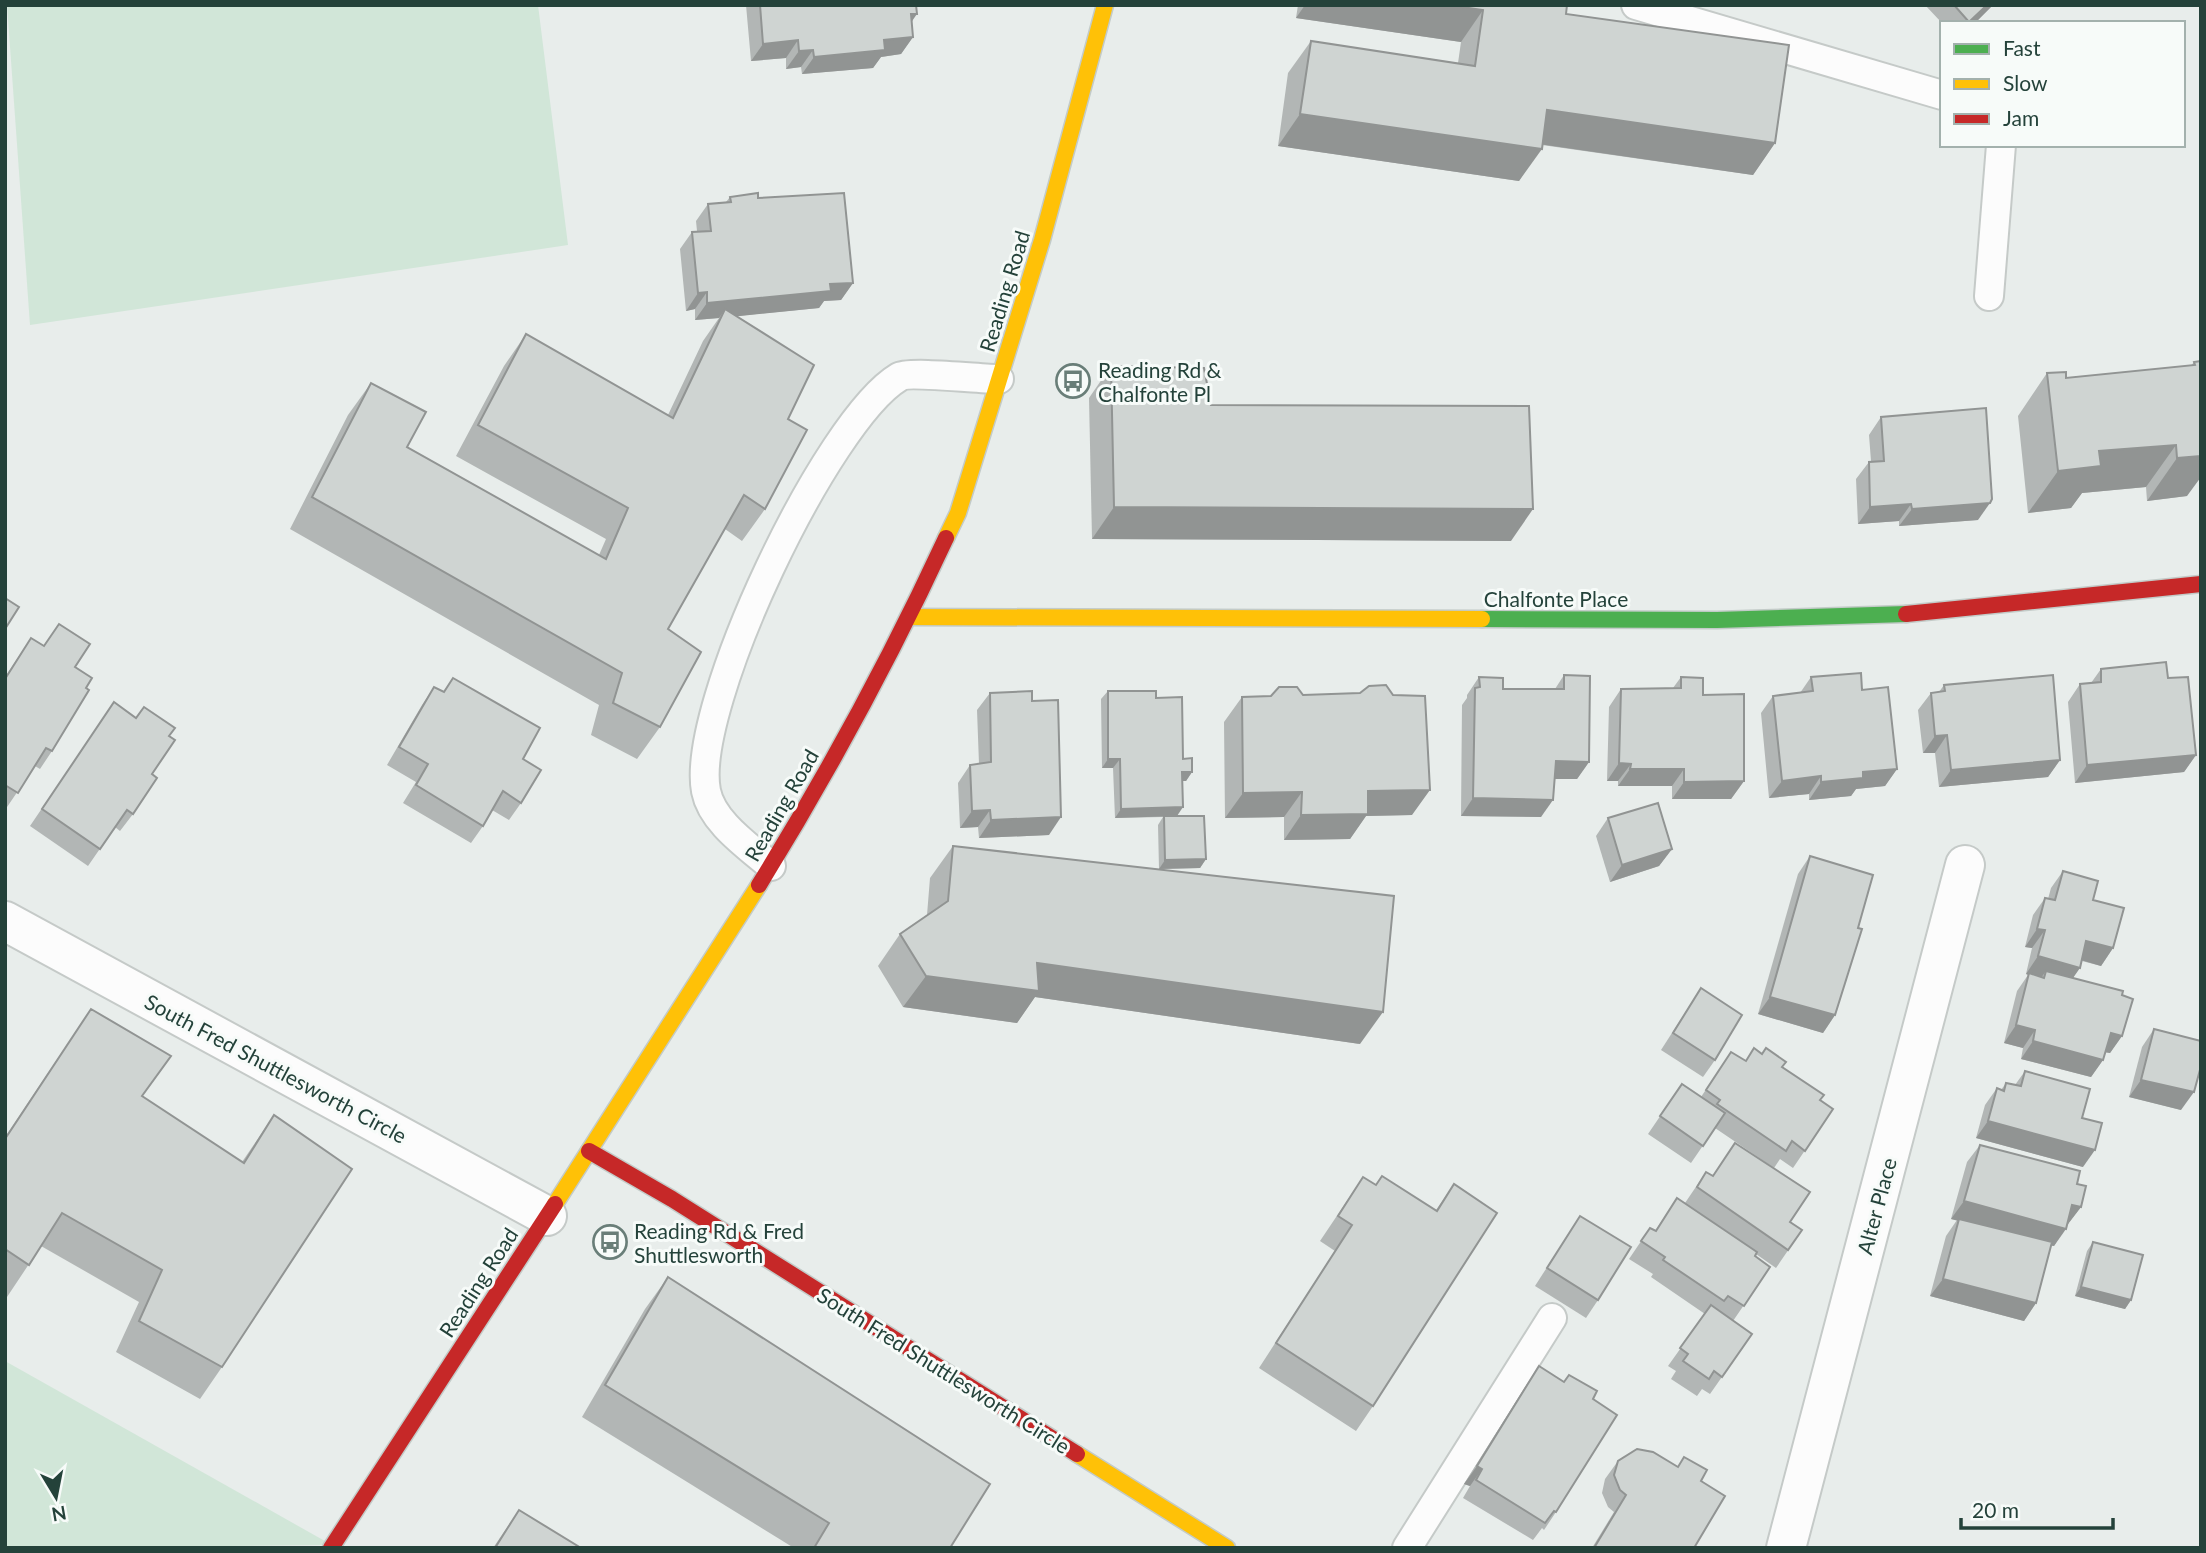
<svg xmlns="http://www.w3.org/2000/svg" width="2206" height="1553" font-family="Lato,sans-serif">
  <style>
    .green { fill: #d1e6d8 }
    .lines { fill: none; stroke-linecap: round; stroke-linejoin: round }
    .lane-casing { stroke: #c5cac8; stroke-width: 32 }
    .street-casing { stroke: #c5cac8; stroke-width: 42 }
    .fast-casing { stroke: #c3cbc8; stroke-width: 19 }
    .slow-casing { stroke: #c3cbc8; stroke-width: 19 }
    .jam-casing { stroke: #c3cbc8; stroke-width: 19 }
    .lane { stroke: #fcfcfc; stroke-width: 28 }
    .street { stroke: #fcfcfc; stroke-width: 38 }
    .fast { stroke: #4caf50; stroke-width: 16 }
    .slow { stroke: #ffc107; stroke-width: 16 }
    .jam { stroke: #c62828; stroke-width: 16 }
    .wall { fill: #b2b6b5 }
    .shaded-wall { fill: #919493 }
    .building { fill: #cfd4d2; stroke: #919493; stroke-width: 2 }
    .labels { text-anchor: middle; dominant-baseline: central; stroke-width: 6; stroke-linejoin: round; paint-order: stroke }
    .street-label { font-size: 21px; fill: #24423a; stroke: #f7fbf9 }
    .poi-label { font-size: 21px; fill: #24423a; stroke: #f7fbf9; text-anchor: start }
  </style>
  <rect width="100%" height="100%" fill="#e8edeb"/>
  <!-- green -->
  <g class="green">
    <polygon points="7,5 538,5 568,245 30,325"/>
    <polygon points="5,1361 332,1545 5,1548"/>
  </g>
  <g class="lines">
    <!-- lane casing -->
    <g class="lane-casing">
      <g id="lane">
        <polyline points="1636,5 1942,95"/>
        <polyline points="1989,296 2001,145"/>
        <path d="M 771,866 C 748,846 712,822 706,791 C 690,707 827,420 899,377 C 909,371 982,379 999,379"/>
        <polyline points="1407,1548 1552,1318"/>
      </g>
    </g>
    <!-- street casing -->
    <g class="street-casing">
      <g id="street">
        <polyline points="5,921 547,1216"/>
        <polyline points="1786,1548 1965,865"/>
      </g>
    </g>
    <!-- fast casing -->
    <g class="fast-casing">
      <polyline id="fast" points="1482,619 1717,620 1906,614"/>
    </g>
    <!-- slow casing -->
    <g class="slow-casing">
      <g id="slow">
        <polyline points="946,538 958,513 1042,240 1105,5"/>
        <polyline points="910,617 1482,619"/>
        <polyline points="555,1204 759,885"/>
        <polyline points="1077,1454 1227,1548"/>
      </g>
    </g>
    <!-- jam casing -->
    <g class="jam-casing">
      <g id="jam">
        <polyline points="1906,614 2201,584"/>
        <path d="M 759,885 C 828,773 891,657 946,538"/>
        <polyline points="589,1151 672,1199 1077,1454"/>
        <polyline points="331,1548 555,1204"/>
      </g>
    </g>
    <!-- lane -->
    <use href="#lane" class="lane"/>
    <!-- street -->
    <use href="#street" class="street"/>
    <!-- fast -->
    <use href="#fast" class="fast"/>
    <!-- slow -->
    <use href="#slow" class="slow"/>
    <!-- jam -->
    <use href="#jam" class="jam"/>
  </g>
  <!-- wall -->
  <g class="wall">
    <polygon points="746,5 916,5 912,22 913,37 901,54 881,57 873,68 802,74 801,67 786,69 786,58 751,61"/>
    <polygon points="1298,5 1567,5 1566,14 1775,143 1753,175 1542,145 1519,181 1278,146 1288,73 1311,41 1458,63 1461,42 1296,18"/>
    <polygon points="1925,5 1993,5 1975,23 1942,23"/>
    <polygon points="730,197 758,198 853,283 841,300 824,301 819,308 737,316 788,419 765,509 742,541 725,529 668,629 660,727 637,759 591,735 599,705 290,529 348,415 371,383 407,447 599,555 606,539 456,456 504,366 526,334 668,415 703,341 719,318 695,320 695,309 686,311 680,249 692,232 697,231 696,221 708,204 726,202"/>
    <polygon points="2201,361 2187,496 2147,501 2146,487 2082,493 2071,508 2028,513 2018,416 2047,373 2066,378 2191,366 2194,362"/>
    <polygon points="1111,366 1211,405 1511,541 1092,539 1089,398"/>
    <polygon points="1881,417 1978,520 1899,526 1899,521 1858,524 1856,479 1869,462 1871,461 1869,435"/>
    <polygon points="59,624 75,667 86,688 52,751 40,769 35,766 5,810 5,677 31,638 44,646"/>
    <polygon points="2101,669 2168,678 2196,755 2184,772 2075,783 2068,702 2080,684 2091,683"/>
    <polygon points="1564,675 1589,762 1577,779 1555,779 1541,817 1461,816 1462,705 1467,698 1467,695 1479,677 1503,689 1555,689"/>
    <polygon points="1681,677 1703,695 1744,781 1731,799 1672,799 1672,786 1618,786 1618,781 1607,781 1609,707 1621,689 1673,688"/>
    <polygon points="1811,677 1862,690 1897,769 1885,786 1856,789 1851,796 1809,800 1809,794 1769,798 1761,713 1773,696 1800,693"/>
    <polygon points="453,678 523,759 521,803 509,820 492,810 483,826 471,843 403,803 416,782 387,765 422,705 434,687 443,692"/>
    <polygon points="1944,685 2060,760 2048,777 1939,787 1935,753 1923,753 1918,710 1931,693 1939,692"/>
    <polygon points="1108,691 1156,698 1183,759 1192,772 1186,781 1182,781 1177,816 1206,859 1200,868 1159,869 1158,825 1163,817 1115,818 1113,768 1102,768 1101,699"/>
    <polygon points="990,693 1032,701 1049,835 979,838 978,827 960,828 958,783 970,765 979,764 977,710"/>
    <polygon points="1303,695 1412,815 1366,816 1350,839 1284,840 1284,817 1225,818 1224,722 1242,697"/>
    <polygon points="114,702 136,718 169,736 133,814 120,831 115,827 88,866 30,826"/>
    <polygon points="1608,818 1672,849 1659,866 1610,882 1596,836"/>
    <polygon points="953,846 1360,1044 1035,997 1017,1023 903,1007 878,966 900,934 927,915 930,878"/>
    <polygon points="1810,856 1858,928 1835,1015 1823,1033 1758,1014 1798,874"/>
    <polygon points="2063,871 2093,900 2113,948 2101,966 2082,961 2073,978 2122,995 2122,1036 2110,1053 2105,1052 2103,1060 2091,1077 2021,1059 2023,1048 2004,1043 2017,991 2028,975 2026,974 2032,948 2025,947 2033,915 2045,898 2048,899 2051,888"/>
    <polygon points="1701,988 1715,1060 1703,1077 1661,1050"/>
    <polygon points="91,1009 142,1096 242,1162 274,1115 222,1367 200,1399 116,1352 139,1302 41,1246 7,1297 5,1296 5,1137"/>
    <polygon points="2154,1029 2181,1110 2129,1097 2142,1047"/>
    <polygon points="1731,1052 1745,1061 1782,1068 1820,1100 1833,1109 1793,1168 1780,1159 1774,1168 1715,1128 1691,1163 1648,1134 1682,1084 1701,1097"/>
    <polygon points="2025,1071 2082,1118 2083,1167 1976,1138 1985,1105 1997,1088 2001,1090 2006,1083 2015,1085"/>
    <polygon points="1980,1145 2077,1184 2081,1207 2068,1224 2067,1224 2054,1246 2051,1246 2036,1303 2024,1321 1930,1296 1946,1236 1957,1220 1951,1219 1967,1162"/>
    <polygon points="1706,1172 1802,1230 1776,1268 1756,1254 1755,1256 1770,1267 1733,1321 1752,1334 1710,1394 1702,1389 1697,1396 1671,1379 1676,1371 1668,1366 1705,1314 1651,1277 1653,1274 1629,1259 1650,1228 1655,1231 1677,1198 1685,1203"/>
    <polygon points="1363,1177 1376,1185 1436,1210 1454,1184 1373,1406 1356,1431 1259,1368 1335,1251 1320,1241"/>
    <polygon points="1580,1216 1598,1300 1586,1318 1535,1286"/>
    <polygon points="2093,1242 2131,1300 2125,1309 2075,1296 2087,1251"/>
    <polygon points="668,1277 950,1548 794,1548 582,1417 645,1309"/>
    <polygon points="1539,1366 1564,1382 1569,1375 1593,1399 1556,1512 1544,1530 1542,1528 1533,1540 1463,1498 1470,1486 1464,1484 1527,1384"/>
    <polygon points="1618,1461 1701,1481 1694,1548 1592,1548 1614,1512 1608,1507 1602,1493 1605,1479"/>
    <polygon points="519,1510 581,1548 493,1548"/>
  </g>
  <!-- shaded-wall -->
  <g class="shaded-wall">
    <polygon points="1305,5 1449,5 1483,10 1461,42 1296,18"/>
    <polygon points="1987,5 1993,5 1975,23 1968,23"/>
    <polygon points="911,14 917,14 905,31"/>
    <polygon points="913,37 901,54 881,57 873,68 802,74 814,57 884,40"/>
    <polygon points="798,40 786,58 751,61 763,44"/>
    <polygon points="813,50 801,67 786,69 799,51"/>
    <polygon points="1547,110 1775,143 1753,175 1525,142"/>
    <polygon points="1300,114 1542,149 1519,181 1278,146"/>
    <polygon points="853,283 841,300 824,301 819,308 721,318 725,309 719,318 695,320 707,303 830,284"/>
    <polygon points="707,292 695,309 686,311 698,293"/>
    <polygon points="2176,445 2146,487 2082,493 2071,508 2028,513 2058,471 2099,451"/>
    <polygon points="2201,456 2201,477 2187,496 2147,501 2177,458"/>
    <polygon points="1990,503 1978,520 1899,526 1912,509"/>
    <polygon points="1911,504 1899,521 1858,524 1870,507"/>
    <polygon points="1114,507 1533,509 1511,541 1092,539"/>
    <polygon points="1947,735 1935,753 1923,753 1935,736"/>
    <polygon points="2196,755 2184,772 2075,783 2087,765"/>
    <polygon points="1108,759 1120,759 1113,768 1102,768"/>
    <polygon points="2060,760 2048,777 1939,787 1951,770"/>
    <polygon points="1556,761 1589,762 1577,779 1544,779"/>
    <polygon points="1619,763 1631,764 1618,781 1607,781"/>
    <polygon points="1630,769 1684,769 1672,786 1618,786"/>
    <polygon points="1897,769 1885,786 1856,789 1851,796 1809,800 1821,782 1863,772"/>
    <polygon points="1182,772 1192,772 1186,781 1176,781"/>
    <polygon points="1821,776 1809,794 1769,798 1782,781"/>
    <polygon points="1744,781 1731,799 1672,799 1684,782"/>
    <polygon points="1430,790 1412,815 1366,816 1350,839 1284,840 1301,815 1368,791"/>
    <polygon points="1302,792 1284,817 1225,818 1243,793"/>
    <polygon points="1473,798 1553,800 1541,817 1461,816"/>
    <polygon points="1183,807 1177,816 1115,818 1121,809"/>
    <polygon points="990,810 978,827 960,828 972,811"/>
    <polygon points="1061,817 1049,835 979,838 991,820"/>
    <polygon points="1672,849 1659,866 1610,882 1622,865"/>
    <polygon points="1206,859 1200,868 1159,869 1165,860"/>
    <polygon points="2037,929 2045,930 2032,948 2025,947"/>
    <polygon points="2086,941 2113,948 2101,966 2074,958"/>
    <polygon points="2038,956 2080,968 2068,985 2046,971 2041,978 2026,974"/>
    <polygon points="1037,963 1383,1012 1360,1044 1035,997 1017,1023 903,1007 926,976"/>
    <polygon points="1770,997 1835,1015 1823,1033 1758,1014"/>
    <polygon points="2016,1025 2035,1030 2023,1048 2004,1043"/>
    <polygon points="2111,1033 2122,1036 2110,1053 2098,1051"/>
    <polygon points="2033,1041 2103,1060 2091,1077 2021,1059"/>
    <polygon points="2141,1080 2194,1092 2181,1110 2129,1097"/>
    <polygon points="1988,1121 2095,1150 2083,1167 1976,1138"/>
    <polygon points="1964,1201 2066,1229 2054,1246 1951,1219"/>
    <polygon points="2072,1205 2081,1207 2068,1224 2060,1222"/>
    <polygon points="1943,1279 2036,1303 2024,1321 1930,1296"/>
    <polygon points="2081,1287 2131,1300 2125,1309 2075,1296"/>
    <polygon points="1477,1466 1482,1469 1470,1486 1464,1484"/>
  </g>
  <!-- building -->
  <g class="building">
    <polygon points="760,5 916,5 917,14 911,14 913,37 884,40 885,50 814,57 813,50 799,51 798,40 763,44"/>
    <polygon points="1449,5 1567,5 1566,14 1789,45 1775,143 1547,110 1542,149 1300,114 1311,41 1475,66 1483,10"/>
    <polygon points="1954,5 1987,5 1969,22"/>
    <polygon points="758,193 758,198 844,193 853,283 830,284 831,291 707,303 707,292 698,293 692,232 711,231 708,204 731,202 730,197"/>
    <polygon points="725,309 814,365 788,419 807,430 765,509 744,495 668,629 701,652 660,727 613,703 622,673 312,497 371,383 426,412 407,447 606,559 628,508 478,425 526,334 673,418"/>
    <polygon points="2201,361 2201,456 2177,458 2176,445 2099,451 2101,466 2058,471 2047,373 2066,372 2066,378 2195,365 2194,362"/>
    <polygon points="1111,366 1204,368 1211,405 1529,406 1533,509 1114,507"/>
    <polygon points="1986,408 1992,499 1990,503 1912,509 1911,504 1870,507 1869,462 1884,461 1881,417"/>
    <polygon points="5,598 19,607 5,629"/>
    <polygon points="59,624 90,644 75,667 92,678 86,688 89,690 52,751 46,748 18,793 5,785 5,679 31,638 44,646"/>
    <polygon points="2166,662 2168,678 2188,677 2196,755 2087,765 2080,684 2101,682 2101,669"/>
    <polygon points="1861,673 1862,690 1888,687 1897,769 1863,772 1863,778 1821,782 1821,776 1782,781 1773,696 1813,691 1811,677"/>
    <polygon points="1564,675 1590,676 1589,762 1556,761 1553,800 1473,798 1475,688 1480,687 1479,677 1503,678 1503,689 1564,689"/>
    <polygon points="2053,675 2060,760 1951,770 1947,735 1935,736 1931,693 1945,691 1944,685"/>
    <polygon points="1681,677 1703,678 1703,695 1744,694 1744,781 1684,782 1684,769 1630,769 1631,764 1619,763 1621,689 1681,688"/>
    <polygon points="453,678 540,728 523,759 541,770 521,803 503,791 483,826 416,785 428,764 399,747 434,687 444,692"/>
    <polygon points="1386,685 1393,695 1425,696 1430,790 1368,791 1368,814 1301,815 1302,792 1243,793 1242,697 1271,696 1279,687 1297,687 1303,695 1360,693 1369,686"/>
    <polygon points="1032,691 1032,701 1058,700 1061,817 991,820 990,810 972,811 970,765 991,762 990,693"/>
    <polygon points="1108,691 1156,691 1156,698 1182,697 1183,759 1192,758 1192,772 1182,772 1183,807 1121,809 1120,759 1108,759"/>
    <polygon points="114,702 136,718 144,707 175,728 169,736 175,740 152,774 157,778 133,814 127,810 100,849 42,809"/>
    <polygon points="1658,803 1672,849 1622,865 1608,818"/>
    <polygon points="1164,816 1204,816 1206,859 1165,860"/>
    <polygon points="953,846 1394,896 1383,1012 1037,963 1039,991 926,976 900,934 948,901"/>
    <polygon points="1810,856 1873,875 1858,928 1862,929 1835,1015 1770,997"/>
    <polygon points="2063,871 2098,881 2093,900 2124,908 2113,948 2086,941 2080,968 2038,956 2045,930 2037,929 2045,898 2055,900"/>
    <polygon points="2046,971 2123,991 2122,995 2133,999 2122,1036 2111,1033 2103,1060 2033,1041 2035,1030 2016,1025 2029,973 2044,978"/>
    <polygon points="1701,988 1742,1015 1715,1060 1673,1033"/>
    <polygon points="91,1009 171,1056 142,1096 244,1163 274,1115 352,1169 222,1367 139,1321 162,1270 62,1213 29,1265 5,1249 5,1139"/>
    <polygon points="2154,1029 2201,1041 2201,1066 2194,1092 2141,1080"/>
    <polygon points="1754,1048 1762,1054 1766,1048 1786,1062 1782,1067 1824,1095 1820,1100 1833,1109 1805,1151 1792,1141 1786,1151 1717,1104 1720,1100 1706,1090 1731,1052 1746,1061"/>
    <polygon points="2025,1071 2090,1089 2082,1118 2102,1123 2095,1150 1988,1121 1997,1088 2004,1091 2006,1083 2021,1086"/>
    <polygon points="1682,1084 1725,1113 1703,1146 1660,1116"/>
    <polygon points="1735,1143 1810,1192 1790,1222 1802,1230 1788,1250 1697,1187 1706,1172 1713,1176"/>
    <polygon points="1980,1145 2080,1171 2077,1184 2086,1186 2081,1207 2072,1205 2066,1229 1964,1201"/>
    <polygon points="1382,1176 1437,1211 1454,1184 1497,1213 1373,1406 1276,1343 1352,1225 1338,1216 1363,1177 1376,1185"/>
    <polygon points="1677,1198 1757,1252 1755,1256 1770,1267 1744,1306 1728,1296 1724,1301 1663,1260 1665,1257 1641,1241 1650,1228 1656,1231"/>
    <polygon points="1580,1216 1631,1247 1598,1300 1547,1268"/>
    <polygon points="1959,1219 2052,1242 2036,1303 1943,1279"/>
    <polygon points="2093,1242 2143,1255 2131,1300 2081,1287"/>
    <polygon points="668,1277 990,1484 950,1548 814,1548 829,1523 605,1385"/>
    <polygon points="1711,1305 1752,1334 1722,1377 1714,1371 1709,1379 1683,1361 1688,1354 1680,1348"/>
    <polygon points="1539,1366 1564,1382 1569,1375 1597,1391 1593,1399 1617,1415 1556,1512 1554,1511 1545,1523 1476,1480 1482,1469 1477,1466"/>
    <polygon points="1637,1449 1653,1452 1678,1467 1684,1457 1707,1470 1701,1481 1725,1496 1694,1548 1594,1548 1626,1495 1620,1490 1614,1475 1618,1461"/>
    <polygon points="519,1510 581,1548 495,1548"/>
  </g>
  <!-- icons -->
  <defs>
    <g id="bus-ring" transform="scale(1.75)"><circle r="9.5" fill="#f7fbf9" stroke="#697e78" stroke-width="1.5"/><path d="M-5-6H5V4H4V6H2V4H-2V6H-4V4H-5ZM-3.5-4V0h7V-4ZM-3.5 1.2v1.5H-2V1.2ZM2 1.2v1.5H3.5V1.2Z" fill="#697e78"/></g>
  </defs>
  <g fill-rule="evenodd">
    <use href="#bus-ring" x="1073" y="381"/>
    <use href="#bus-ring" x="610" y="1242"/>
  </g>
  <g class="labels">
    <!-- street labels -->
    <g class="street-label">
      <text transform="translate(1004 291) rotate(-73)">Reading Road</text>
      <text x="1556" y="598">Chalfonte Place</text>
      <text transform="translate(781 805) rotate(-60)">Reading Road</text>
      <text transform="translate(276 1068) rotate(28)">South Fred Shuttlesworth Circle</text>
      <text transform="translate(1876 1206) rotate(-75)">Alter Place</text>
      <text transform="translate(478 1282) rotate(-57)">Reading Road</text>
      <text transform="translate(944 1370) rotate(32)">South Fred Shuttlesworth Circle</text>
    </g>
    <!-- poi labels -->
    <g class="poi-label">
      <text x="1098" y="369">Reading Rd &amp;<tspan x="1098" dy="24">Chalfonte Pl</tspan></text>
      <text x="634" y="1230">Reading Rd &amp; Fred<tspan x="634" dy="24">Shuttlesworth</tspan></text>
    </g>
  </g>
  <!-- border -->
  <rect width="2206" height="1553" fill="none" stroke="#24423a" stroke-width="14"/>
  <!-- legend -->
  <rect x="1940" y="21" width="245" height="126" fill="#f7fbf9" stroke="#a3b1ad" stroke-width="2"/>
  <rect x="1954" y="44" width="35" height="10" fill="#4caf50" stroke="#a3b1ad" stroke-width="2"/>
  <text x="2003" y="56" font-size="21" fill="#24423a">Fast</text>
  <rect x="1954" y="79" width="35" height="10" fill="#ffc107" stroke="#a3b1ad" stroke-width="2"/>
  <text x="2003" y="91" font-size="21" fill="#24423a">Slow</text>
  <rect x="1954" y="114" width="35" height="10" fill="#c62828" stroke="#a3b1ad" stroke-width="2"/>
  <text x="2003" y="126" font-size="21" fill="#24423a">Jam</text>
  <!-- north arrow -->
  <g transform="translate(56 1497) rotate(170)" stroke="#f7fbf9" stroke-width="5" paint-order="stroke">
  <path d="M0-5L12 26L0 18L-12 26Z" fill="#24423a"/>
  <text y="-10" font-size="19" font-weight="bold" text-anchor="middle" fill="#24423a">N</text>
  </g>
  <!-- scale -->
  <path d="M1961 1518v10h152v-10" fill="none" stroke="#24423a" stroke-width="3.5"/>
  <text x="1972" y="1518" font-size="21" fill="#24423a" stroke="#f7fbf9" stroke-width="5" paint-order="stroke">20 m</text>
</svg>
